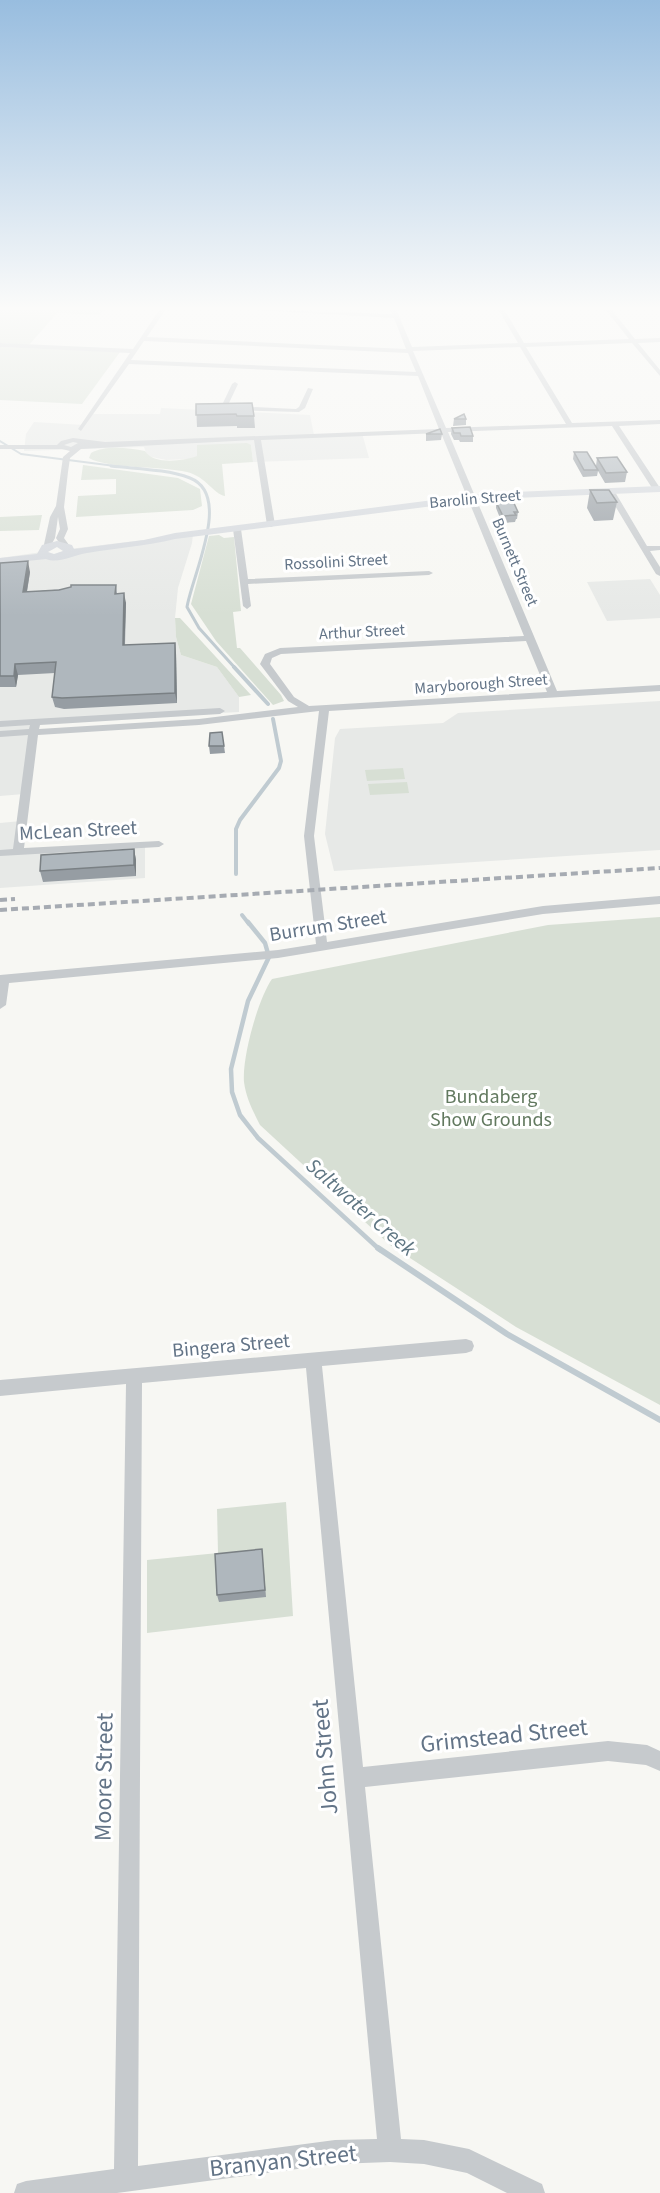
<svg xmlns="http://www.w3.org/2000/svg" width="660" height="2193" font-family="'Source Sans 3',sans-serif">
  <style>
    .built { fill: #e7e9e7 }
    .green { fill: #d7dfd4 }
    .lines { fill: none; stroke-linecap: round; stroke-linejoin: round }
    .stream-far4 { stroke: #c0cbd1; stroke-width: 2 }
    .stream-far3 { stroke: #c0cbd1; stroke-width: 3 }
    .stream-far2 { stroke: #c0cbd1; stroke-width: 4 }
    .stream-far1 { stroke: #c0cbd1; stroke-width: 4.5 }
    .stream { stroke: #c0cbd1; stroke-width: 6 }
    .minor { fill: #c6cacd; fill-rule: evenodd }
    .major { fill: #d4d8dd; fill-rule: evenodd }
    .rail { stroke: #a6abb2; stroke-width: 4; stroke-dasharray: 7 4; stroke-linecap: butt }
    .wall { fill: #969da3 }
    .shaded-wall { fill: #7a8084 }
    .building { fill: #afb7bd; stroke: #7a8084; stroke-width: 1.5 }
    .labels { text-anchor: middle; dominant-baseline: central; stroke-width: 6; stroke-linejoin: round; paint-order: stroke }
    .far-street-label { font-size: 16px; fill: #637487; stroke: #fff }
    .street-label { font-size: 20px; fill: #637487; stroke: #fff }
    .park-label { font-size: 20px; fill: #62795f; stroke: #fff }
    .water-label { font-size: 21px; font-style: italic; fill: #5f7683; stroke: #fff }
    .near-street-label { font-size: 24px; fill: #637487; stroke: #fff }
  </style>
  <rect width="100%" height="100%" fill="#f7f7f3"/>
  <!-- built -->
  <g class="built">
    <polygon points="161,408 310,415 314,435 362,433 369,458 253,462 251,445 189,459 166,460 147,456 144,447 24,451 26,434 34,422 84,425 92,414 160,414"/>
    <polygon points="193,534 192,543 178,588 175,618 176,637 181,655 217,667 239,697 239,712 34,723 24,794 0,796 0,558 42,552 49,557 69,549"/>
    <polygon points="650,579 660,595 660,618 607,621 587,582"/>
    <polygon points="660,701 660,850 334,871 325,834 335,738 340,729 443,723 458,713"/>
    <polygon points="21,821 17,852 145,846 145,878 0,888 0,823"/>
  </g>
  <!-- green -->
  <g class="green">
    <polygon points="0,309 104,309 100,315 57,313 29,345 0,343"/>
    <polygon points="0,347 120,352 82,404 0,400"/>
    <path d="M 247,443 L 251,445 L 253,462 L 222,464 L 225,496 C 213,494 207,477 187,472 C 162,466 108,469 89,458 L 91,453 C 106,445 128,448 145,451 C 153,465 184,461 197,456 L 197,445 Z"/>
    <polygon points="83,465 178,478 200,489 202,506 193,510 76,517 78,496 116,494 116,479 81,480"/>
    <polygon points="42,515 39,530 0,531 0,517"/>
    <polygon points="219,535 224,538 234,537 241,611 233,612 237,648 240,648 281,695 284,701 273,705 216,641 191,604 209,536"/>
    <polygon points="175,618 180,618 251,695 239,697 217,667 181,655 176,637"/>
    <polygon points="403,768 405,779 367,781 365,770"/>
    <polygon points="407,782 409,793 370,795 368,784"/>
    <path d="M 660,917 L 660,1405 L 516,1327 L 390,1245 L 260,1125 C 253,1111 246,1098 244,1082 C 242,1057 258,999 272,979 L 548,925 Z"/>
    <polygon points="286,1502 293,1616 147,1633 147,1560 218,1553 217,1509"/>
  </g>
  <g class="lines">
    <!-- stream-far4 -->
    <polyline class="stream-far4" points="0,441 21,454 123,467"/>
    <!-- stream-far3 -->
    <path class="stream-far3" d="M 111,466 C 137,469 166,469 190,478 C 233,495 192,575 187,607 L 199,628 L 235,668"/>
    <!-- stream-far2 -->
    <g class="stream-far2">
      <polyline points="234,667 268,704"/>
      <polyline points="236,874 236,829 240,820 279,768 281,761 273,719"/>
      <polyline points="242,915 249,924"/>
    </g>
    <!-- stream-far1 -->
    <polyline class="stream-far1" points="248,922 265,943 269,957 248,1001 231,1069 232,1092 240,1115 258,1138 380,1250"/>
    <!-- stream -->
    <polyline class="stream" points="378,1248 507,1334 660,1420"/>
    <!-- minor -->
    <g class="minor">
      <path d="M 160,309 L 166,309 L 147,337 L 406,349 L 394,318 L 236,309 L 392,314 L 390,309 L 396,309 L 412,347 L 518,343 L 498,309 L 504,309 L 524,343 L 629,339 L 605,309 L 611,309 L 635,339 L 660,338 L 660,342 L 638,343 L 660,370 L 660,376 L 632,343 L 526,347 L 572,423 L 660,420 L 660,424 L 619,426 L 660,488 L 660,491 L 654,491 L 612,426 L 448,432 L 557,691 L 660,685 L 660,691 L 329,711 L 314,836 L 327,942 L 543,906 L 660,896 L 660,904 L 543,914 L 278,958 L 9,983 L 6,1005 L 0,1009 L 0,975 L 278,950 L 316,944 L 304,836 L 319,711 L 199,725 L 38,735 L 24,848 L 159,841 L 164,844 L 159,847 L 0,856 L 0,850 L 13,849 L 28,735 L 0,737 L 0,731 L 29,729 L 30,725 L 0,727 L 0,721 L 220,708 L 225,711 L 220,714 L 40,725 L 39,729 L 199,719 L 298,707 L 288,701 L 260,664 L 265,654 L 280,648 L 524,636 L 441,433 L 261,440 L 275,525 L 271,527 L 267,525 L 254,440 L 81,449 L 70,458 L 68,472 L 64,507 L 68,529 L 64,538 L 69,545 L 62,547 L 56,538 L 60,529 L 58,517 L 55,538 L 49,549 L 43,549 L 50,517 L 56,506 L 63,457 L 70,451 L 62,449 L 0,449 L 0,445 L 57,445 L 61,441 L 73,438 L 105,442 L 439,429 L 418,376 L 129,364 L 81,431 L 78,429 L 130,353 L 0,347 L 0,343 L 133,349 ZM 144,341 L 408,353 L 416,372 L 131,360 ZM 520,347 L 566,424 L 446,428 L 413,351 ZM 73,442 L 78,443 L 71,447 L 64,445 ZM 526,641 L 547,692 L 309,706 L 294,697 L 270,664 L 272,658 L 281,654 Z"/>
      <polygon points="235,382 238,384 229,403 232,406 296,409 299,407 308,388 313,389 305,408 299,412 230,410 223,403 232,384"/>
      <polygon points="609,492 615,492 647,546 660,546 660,550 650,551 660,567 660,576 656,574 608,494"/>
      <polygon points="237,527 241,529 248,579 429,571 433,573 429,575 248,584 251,606 247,609 243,606 233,529"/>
      <path d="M 466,1339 L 472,1341 L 474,1346 L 472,1351 L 466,1353 L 322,1366 L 363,1767 L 608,1741 L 647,1745 L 660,1751 L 660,1771 L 646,1765 L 608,1761 L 365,1787 L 401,2139 L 424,2140 L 469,2149 L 542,2184 L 545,2193 L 507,2193 L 467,2173 L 424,2164 L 390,2162 L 335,2164 L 117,2193 L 14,2193 L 17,2184 L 26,2181 L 114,2169 L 126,1384 L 0,1396 L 0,1380 ZM 306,1368 L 377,2139 L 335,2140 L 138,2166 L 142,1383 Z"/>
    </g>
    <!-- major -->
    <path class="major" d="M 660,486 L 660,492 L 488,499 L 175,539 C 146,546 116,548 87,553 C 74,555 59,564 46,559 L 0,564 L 0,558 L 37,554 L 42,545 L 57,541 L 72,545 L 74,549 L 144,540 L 175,533 L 488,493 ZM 57,547 L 63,551 L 54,554 L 48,552 Z"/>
    <!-- rail -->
    <g class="rail">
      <polyline points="0,900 15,899"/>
      <polyline points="0,910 660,868"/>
    </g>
  </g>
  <!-- wall -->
  <g class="wall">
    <polygon points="196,404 254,416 255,428 237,428 237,426 197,427"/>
    <polygon points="454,419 466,419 466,425 453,426"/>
    <polygon points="452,428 473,436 473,442 460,442 459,440 454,440 451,434"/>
    <polygon points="426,434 442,434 441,440 426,441"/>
    <polygon points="574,452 596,466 597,458 627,472 625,482 605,483 598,471 597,476 583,477 573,459"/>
    <polygon points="590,490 617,502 613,520 594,521 587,508"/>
    <polygon points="496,502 518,512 517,519 516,519 515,522 502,523 496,508"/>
    <polygon points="0,563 30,572 27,592 116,585 117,593 126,603 125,645 176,653 177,703 64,709 55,707 52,697 55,673 18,675 16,687 0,687"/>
    <polygon points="209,746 224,746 225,753 210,754"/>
    <polygon points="134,849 136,860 136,876 43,882 40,871"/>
    <polygon points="262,1549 266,1597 219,1602 217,1595"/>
  </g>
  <!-- shaded-wall -->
  <g class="shaded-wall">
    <polygon points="28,561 30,572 25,602 23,592"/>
    <polygon points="124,593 126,603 124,656 123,645"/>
    <polygon points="175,643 176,653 177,703 175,693"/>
    <polygon points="15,664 18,675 16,687 14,676"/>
    <polygon points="134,849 136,860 136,876 134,865"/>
  </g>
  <!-- building -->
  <g class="building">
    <polygon points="252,403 254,416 237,416 236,414 196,415 196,404"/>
    <polygon points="464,414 466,419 454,419"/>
    <polygon points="470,427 473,436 461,436 460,433 454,433 452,428"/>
    <polygon points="440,429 442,434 426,434"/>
    <polygon points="574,452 587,452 598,470 584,470"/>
    <polygon points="617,457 627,472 606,473 597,458"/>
    <polygon points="590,490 609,490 617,502 597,503"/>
    <polygon points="513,501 518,512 514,512 516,515 503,516 496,502"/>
    <polygon points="28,561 23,592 59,590 71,587 71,585 116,585 115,594 124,593 123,645 175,643 175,693 62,698 52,697 56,662 15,664 14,676 0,676 0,563"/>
    <polygon points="222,732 224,746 209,746 210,733"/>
    <polygon points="134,849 134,865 40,871 41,855"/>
    <polygon points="262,1549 265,1590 217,1595 215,1554"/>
  </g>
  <!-- sky -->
  <linearGradient id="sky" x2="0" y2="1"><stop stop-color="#98bddf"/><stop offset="0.5" stop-color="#fbfbfa"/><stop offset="1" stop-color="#fbfbfa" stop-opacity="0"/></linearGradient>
  <rect width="660" height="616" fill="url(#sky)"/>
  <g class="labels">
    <!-- far-street labels -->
    <g class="far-street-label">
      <text transform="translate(475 499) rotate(-5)">Barolin Street</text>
      <text transform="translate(336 562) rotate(-3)">Rossolini Street</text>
      <text transform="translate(515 562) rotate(67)">Burnett Street</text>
      <text transform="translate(362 632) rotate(-3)">Arthur Street</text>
      <text transform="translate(481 684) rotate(-4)">Maryborough Street</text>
    </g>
    <!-- street labels -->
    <g class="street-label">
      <text transform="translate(78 831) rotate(-3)">McLean Street</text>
      <text transform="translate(328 926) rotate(-9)">Burrum Street</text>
      <text transform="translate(231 1346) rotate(-5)">Bingera Street</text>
    </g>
    <!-- park labels -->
    <g class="park-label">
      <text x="491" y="1097">Bundaberg<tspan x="491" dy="23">Show Grounds</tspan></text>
    </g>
    <!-- water labels -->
    <g class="water-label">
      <text transform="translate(361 1207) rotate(41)">Saltwater Creek</text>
    </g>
    <!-- near-street labels -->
    <g class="near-street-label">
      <text transform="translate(504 1736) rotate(-6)">Grimstead Street</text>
      <text transform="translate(325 1757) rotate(-95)">John Street</text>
      <text transform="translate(104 1777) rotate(-89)">Moore Street</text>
      <text transform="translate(283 2161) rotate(-6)">Branyan Street</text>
    </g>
  </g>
</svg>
